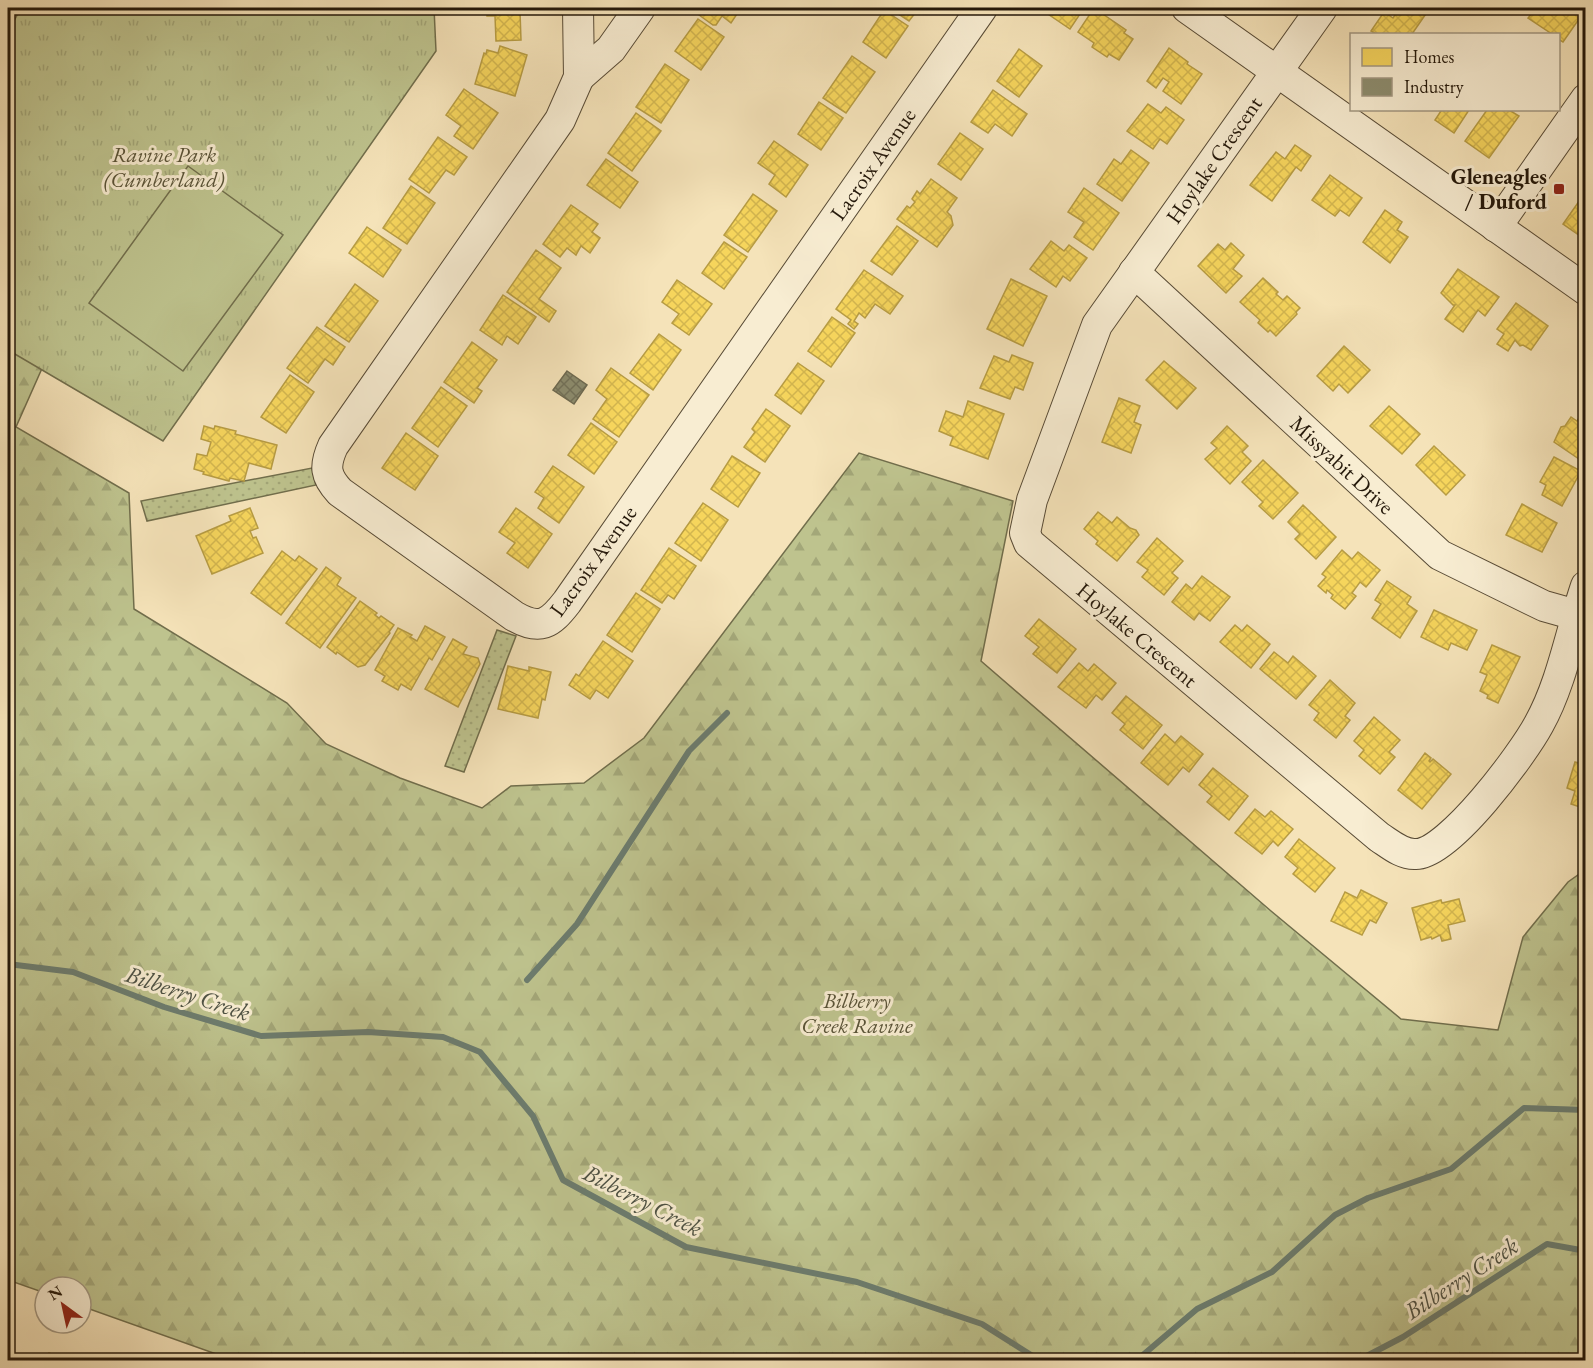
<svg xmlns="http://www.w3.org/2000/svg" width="1593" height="1368" font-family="'EB Garamond',serif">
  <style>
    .grass { fill: url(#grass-dots); stroke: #716e4c; stroke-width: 1.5 }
    .forest { fill: url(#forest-firs); stroke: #716e4c; stroke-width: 1.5 }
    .park { fill: url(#park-tufts); stroke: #716e4c; stroke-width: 1.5 }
    .pitch { fill: #bec38e; stroke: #716e4c; stroke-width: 1.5 }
    .homes { fill: url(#homes-cross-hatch); stroke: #b79c43; stroke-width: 1.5 }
    .industry { fill: url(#industry-cross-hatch); stroke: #6d6950; stroke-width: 1.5 }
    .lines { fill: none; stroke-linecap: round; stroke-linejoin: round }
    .stream { stroke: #6c7c6e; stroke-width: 6 }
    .minor-casing { stroke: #584b36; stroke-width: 32 }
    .minor { stroke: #f8edd2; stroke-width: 30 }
    .poi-dot { fill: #8f2418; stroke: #f8edd2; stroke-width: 2 }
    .labels { text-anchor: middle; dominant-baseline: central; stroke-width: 6; stroke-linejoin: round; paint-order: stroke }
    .park-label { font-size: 22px; font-style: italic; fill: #5a5438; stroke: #f8edd2 }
    .street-label { font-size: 22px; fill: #24180a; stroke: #f8edd2 }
    .poi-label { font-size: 22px; font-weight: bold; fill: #24180a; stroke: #f8edd2; text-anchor: end }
    .water-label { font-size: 24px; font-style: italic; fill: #4e5244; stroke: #f8edd2 }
  </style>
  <defs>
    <pattern id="grass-dots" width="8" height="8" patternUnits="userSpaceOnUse" patternTransform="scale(1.5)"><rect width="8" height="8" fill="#bec38e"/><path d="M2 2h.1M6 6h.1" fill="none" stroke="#a3a779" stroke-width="1.8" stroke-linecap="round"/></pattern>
    <pattern id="forest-firs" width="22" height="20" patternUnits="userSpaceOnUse" patternTransform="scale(1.5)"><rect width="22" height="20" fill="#bec38e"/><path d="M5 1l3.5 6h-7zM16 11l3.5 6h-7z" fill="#a3a779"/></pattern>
    <pattern id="park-tufts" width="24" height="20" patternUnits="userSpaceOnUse" patternTransform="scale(1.5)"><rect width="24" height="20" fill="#bec38e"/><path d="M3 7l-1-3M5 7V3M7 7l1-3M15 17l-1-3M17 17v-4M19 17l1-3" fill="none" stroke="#a3a779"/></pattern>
    <pattern id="homes-cross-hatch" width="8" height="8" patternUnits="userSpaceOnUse" patternTransform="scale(1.5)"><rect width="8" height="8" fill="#f6d55c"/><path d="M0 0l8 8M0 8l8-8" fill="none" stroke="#d3b64f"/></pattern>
    <pattern id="industry-cross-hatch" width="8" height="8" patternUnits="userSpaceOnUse" patternTransform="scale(1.5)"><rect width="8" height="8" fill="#8c8c6e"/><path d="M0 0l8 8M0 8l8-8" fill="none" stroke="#727159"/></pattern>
  </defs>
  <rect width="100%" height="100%" fill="#f5e3b9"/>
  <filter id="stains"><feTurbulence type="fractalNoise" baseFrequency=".00333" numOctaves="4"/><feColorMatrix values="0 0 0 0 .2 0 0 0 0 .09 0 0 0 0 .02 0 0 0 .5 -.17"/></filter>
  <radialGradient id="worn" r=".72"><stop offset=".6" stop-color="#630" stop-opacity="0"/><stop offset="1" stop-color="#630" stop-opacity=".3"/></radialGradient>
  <!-- grass -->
  <g class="grass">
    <polygon points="312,468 316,485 147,521 141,501"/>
    <polygon points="497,630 516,636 464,772 445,766"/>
  </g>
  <!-- forest -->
  <polygon class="forest" points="8,8 202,8 16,427 129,493 134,609 287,703 326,744 400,778 482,808 511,786 584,783 644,738 859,453 1013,501 981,661 1271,911 1401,1019 1498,1030 1523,937 1568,882 1585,870 1585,1360 233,1360 81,1306 81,1287 45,1287 45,1293 8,1280"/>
  <!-- park -->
  <polygon class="park" points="21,8 434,8 436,51 163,441 8,350 8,32"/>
  <!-- pitch -->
  <polygon class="pitch" points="188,166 283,235 183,371 89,303"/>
  <!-- homes -->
  <g class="homes">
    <polygon points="487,8 530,8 530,11 520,11 521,40 496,41 495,16 487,16"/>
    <polygon points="701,8 741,8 731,23 722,16 716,25 713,25 699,15 700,14 698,12"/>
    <polygon points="889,8 919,8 909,21"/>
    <polygon points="1039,8 1084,8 1070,29"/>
    <polygon points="1094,8 1126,30 1124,33 1133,39 1119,60 1109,54 1107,57 1092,47 1094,43 1078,32"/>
    <polygon points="1400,8 1430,8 1412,34 1376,34 1371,31 1384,12 1393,18"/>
    <polygon points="1536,8 1585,8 1586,9 1563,42 1558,39 1558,34 1552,34 1528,18"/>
    <polygon points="884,10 908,26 886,58 863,42"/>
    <polygon points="698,19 724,37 701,70 675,51"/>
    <polygon points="500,46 527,55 515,96 475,84 484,53 486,54 487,50 498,53"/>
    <polygon points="1169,48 1188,62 1187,64 1202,74 1181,104 1163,91 1169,82 1163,78 1156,88 1147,81"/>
    <polygon points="1019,49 1042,66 1019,97 997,81"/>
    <polygon points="852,56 875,72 846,113 823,98"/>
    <polygon points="665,64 689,80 661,123 636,107"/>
    <polygon points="464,89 498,113 473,149 454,136 461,126 446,115"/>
    <polygon points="993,90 1027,114 1012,136 995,124 988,133 971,122"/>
    <polygon points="819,102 843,118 821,150 798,134"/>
    <polygon points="1148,104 1161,113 1166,107 1184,120 1167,144 1160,139 1153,149 1127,131"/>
    <polygon points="1438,110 1469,110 1454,133 1435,120 1441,111"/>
    <polygon points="1487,110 1509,110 1519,116 1489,158 1465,141"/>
    <polygon points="636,113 661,131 632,171 608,153"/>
    <polygon points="960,133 983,149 961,180 938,164"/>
    <polygon points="438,137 467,157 454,175 446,170 429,193 409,179"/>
    <polygon points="774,141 808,165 786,197 769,184 775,175 758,163"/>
    <polygon points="1295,145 1311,156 1301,171 1296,167 1272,201 1250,185 1276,152 1285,159"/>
    <polygon points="1131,150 1149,163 1122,201 1097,184 1114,159 1121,164"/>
    <polygon points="606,159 638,182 620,208 587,185"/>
    <polygon points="1330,175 1362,198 1349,216 1340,210 1335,216 1312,200"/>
    <polygon points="931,179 957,198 947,212 951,216 953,225 937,247 897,219 907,206 910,208 915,202 912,199 917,191 920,194"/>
    <polygon points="411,186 435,203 407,244 383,228"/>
    <polygon points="1084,188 1119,213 1093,250 1074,237 1084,222 1068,212"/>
    <polygon points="753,194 777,211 748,252 724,235"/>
    <polygon points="1582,197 1586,199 1586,234 1583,238 1563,224"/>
    <polygon points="571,205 598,224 592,232 600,238 590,253 581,246 576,255 567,248 560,257 543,244"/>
    <polygon points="1385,210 1402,222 1397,230 1408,237 1390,263 1363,242"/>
    <polygon points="897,226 918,241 892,275 871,261"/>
    <polygon points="367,227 401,250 383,277 349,253"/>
    <polygon points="1051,241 1064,251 1069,245 1087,258 1070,281 1063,276 1056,287 1030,269"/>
    <polygon points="724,242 747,257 724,289 702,273"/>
    <polygon points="1231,243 1244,255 1233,269 1242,276 1226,293 1198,266 1218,244 1225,250"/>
    <polygon points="536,250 561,268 539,299 556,311 549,322 507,292"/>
    <polygon points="1458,269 1499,297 1485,316 1478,310 1463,332 1445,319 1455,305 1453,305 1441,293"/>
    <polygon points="864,270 903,296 890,314 875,304 865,318 859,313 854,321 858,324 854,329 848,324 851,320 836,309"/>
    <polygon points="1263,278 1278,292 1276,294 1283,300 1287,296 1300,308 1296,312 1297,314 1276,336 1270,330 1268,332 1258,323 1260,320 1240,302"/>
    <polygon points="1011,279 1047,296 1023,346 987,329"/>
    <polygon points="677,280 712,304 689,335 672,323 679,314 662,302"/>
    <polygon points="355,284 378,301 349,342 325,326"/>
    <polygon points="503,295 536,317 518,344 507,336 502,345 480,330"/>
    <polygon points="1516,303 1548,326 1531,350 1523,345 1520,346 1515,340 1508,351 1497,344 1504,334 1497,329"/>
    <polygon points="832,317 855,333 831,367 808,351"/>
    <polygon points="317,327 345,347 333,365 325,359 308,383 287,368"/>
    <polygon points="659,334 681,350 653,390 630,373"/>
    <polygon points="472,342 497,360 477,388 482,391 474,403 444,382"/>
    <polygon points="1344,346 1370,370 1348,393 1339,384 1333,391 1317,376"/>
    <polygon points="1012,355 1033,363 1023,390 1015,387 1010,399 980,388 994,356 1009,362"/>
    <polygon points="1164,361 1196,388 1177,409 1146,380"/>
    <polygon points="798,363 824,381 801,414 775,395"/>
    <polygon points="611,368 649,395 619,437 593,419 607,399 596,390"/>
    <polygon points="290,375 314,392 286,433 261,417"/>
    <polygon points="1586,380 1586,394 1580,391"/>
    <polygon points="441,387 467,406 438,447 412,428"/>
    <polygon points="1119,398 1140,406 1134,422 1141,425 1131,453 1102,442"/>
    <polygon points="968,401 1004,414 988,459 950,445 953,437 939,431 946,411 963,417"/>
    <polygon points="1389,406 1420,434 1402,454 1370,426"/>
    <polygon points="766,409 790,426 765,462 744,447 755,432 752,429"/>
    <polygon points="1582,413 1586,415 1586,449 1579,459 1554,442 1561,427 1565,426 1571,417 1577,421"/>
    <polygon points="591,423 617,442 594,474 568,455"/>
    <polygon points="204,426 214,429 215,426 236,431 235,434 277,445 271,469 249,463 244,481 230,478 229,481 203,474 204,472 194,469 197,454 207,456 211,442 201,439"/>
    <polygon points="1227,426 1248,446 1242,452 1251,461 1230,484 1205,459 1217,448 1211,443"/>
    <polygon points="406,433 438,456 415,490 382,468"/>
    <polygon points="1434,446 1465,475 1446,495 1416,465"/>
    <polygon points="732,456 760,473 738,507 711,489"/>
    <polygon points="1554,457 1581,471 1562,506 1542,495 1546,485 1540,482"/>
    <polygon points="1263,460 1298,493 1273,519 1259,506 1263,502 1242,482"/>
    <polygon points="553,466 584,487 559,523 538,508 544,498 535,492"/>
    <polygon points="703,503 728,520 701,561 675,543"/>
    <polygon points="1522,504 1557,523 1542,552 1506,535"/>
    <polygon points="1303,505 1336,537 1316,559 1295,539 1300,534 1288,522"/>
    <polygon points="250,508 258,528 250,531 253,538 256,537 263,553 212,574 196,536 231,521 229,516"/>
    <polygon points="516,508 552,534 528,568 507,553 515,543 499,532"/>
    <polygon points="1098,512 1112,523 1117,517 1130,528 1136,530 1139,535 1117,561 1096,544 1098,541 1084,529"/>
    <polygon points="1157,538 1183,561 1172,573 1178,578 1164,595 1142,577 1148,570 1137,562"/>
    <polygon points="669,548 696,566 674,599 668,595 662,603 641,590"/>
    <polygon points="1342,550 1352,559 1358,552 1380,570 1366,587 1360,582 1352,593 1356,596 1345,609 1331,598 1333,595 1327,590 1326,593 1318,586 1326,577 1322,574"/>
    <polygon points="282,551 295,561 299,556 317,569 281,615 251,593"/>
    <polygon points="326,567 341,578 337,585 356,598 320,648 286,623"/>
    <polygon points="1202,576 1230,597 1210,621 1199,613 1194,620 1172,602 1186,584 1192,589"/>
    <polygon points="1387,581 1411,597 1407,604 1417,611 1400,638 1372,618 1381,604 1375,600"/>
    <polygon points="636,593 660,609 632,652 607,635"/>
    <polygon points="360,601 377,613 375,615 379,618 381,616 394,625 389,632 390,633 365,665 358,667 337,652 336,654 327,647"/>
    <polygon points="1434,610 1477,630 1467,650 1451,643 1448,650 1421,637"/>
    <polygon points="1039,619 1076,649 1057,673 1033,654 1039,647 1025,636"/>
    <polygon points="1235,625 1242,631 1247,625 1270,644 1251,668 1220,642"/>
    <polygon points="425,626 445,637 432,660 429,658 411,690 401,684 398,690 382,681 385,676 375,670 398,628 412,635 410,637 417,641"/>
    <polygon points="453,639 467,647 463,654 478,658 480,664 458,707 425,689"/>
    <polygon points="603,641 633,661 608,698 596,690 590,699 569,685 576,674 579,676"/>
    <polygon points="1492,645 1520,657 1498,703 1487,698 1488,695 1480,691 1487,675 1480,672"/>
    <polygon points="1274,652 1288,663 1293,656 1316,676 1296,699 1260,669"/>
    <polygon points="1079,663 1088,671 1094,664 1116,683 1102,700 1096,695 1086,708 1058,687"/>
    <polygon points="508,666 529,671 529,667 551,672 545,700 542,699 538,718 498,709"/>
    <polygon points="1330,680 1355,703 1345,716 1350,720 1336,738 1314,720 1319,713 1309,705"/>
    <polygon points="1126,696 1162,725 1143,749 1120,730 1125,724 1112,713"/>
    <polygon points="1374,717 1400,740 1389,752 1395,757 1380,774 1359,756 1364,750 1354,741"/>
    <polygon points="1165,734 1175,743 1181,736 1203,754 1189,772 1183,767 1168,785 1141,763"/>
    <polygon points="1425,753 1431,758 1429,761 1430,762 1433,759 1451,774 1422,809 1398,790"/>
    <polygon points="1575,762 1586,765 1586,809 1571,804 1575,791 1567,788"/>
    <polygon points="1213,768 1248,796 1229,820 1207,802 1212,796 1199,785"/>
    <polygon points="1255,809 1265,817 1271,811 1293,829 1278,846 1273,841 1262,854 1235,833"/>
    <polygon points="1299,839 1335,868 1315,892 1293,874 1298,868 1285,857"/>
    <polygon points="1361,890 1387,903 1376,923 1370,920 1362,935 1331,921 1345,892 1357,898"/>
    <polygon points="1459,899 1465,921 1448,925 1451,939 1442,941 1440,935 1432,939 1431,937 1421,940 1412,908 1441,900 1442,903"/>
    <polygon points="8,1353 18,1357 20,1360 8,1360"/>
    <polygon points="49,1353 62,1358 62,1360 36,1360 37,1355 47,1359"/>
    <polygon points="80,1355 95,1360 78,1360"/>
  </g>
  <!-- industry -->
  <polygon class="industry" points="567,371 587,385 574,404 553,390"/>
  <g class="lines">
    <!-- stream -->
    <g class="stream">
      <polyline points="8,964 73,972 164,1007 261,1036 368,1032 443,1037 480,1052 533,1116 563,1180 686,1247 857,1282 982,1324 1039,1360"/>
      <polyline points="527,980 577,924 689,751 727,713"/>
      <polyline points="1137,1360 1197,1309 1272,1272 1335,1215 1368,1198 1451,1169 1524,1108 1586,1110"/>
      <polyline points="1359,1360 1403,1337 1547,1244 1586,1251"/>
    </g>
    <!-- minor casing -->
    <g class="minor-casing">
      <g id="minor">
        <path d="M 578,8 L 579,77 L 560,120 L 333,446 C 324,466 325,476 340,492 L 514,616 C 540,631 550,624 567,602 L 982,8"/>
        <polyline points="1187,8 1586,290"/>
        <path d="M 1322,8 L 1097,325 L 1032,500 L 1025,533 L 1029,543 L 1379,837 C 1390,844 1402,855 1416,854 C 1449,854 1523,754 1539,724 C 1562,683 1571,630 1586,586"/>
        <polyline points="579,77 611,49 640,8"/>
        <polyline points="1496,227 1586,99"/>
        <polyline points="1134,272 1440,555 1544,606 1576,615"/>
      </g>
    </g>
    <!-- minor -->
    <use href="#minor" class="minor"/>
  </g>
  <!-- markers -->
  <rect class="poi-dot" x="1553" y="183" width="12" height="12" rx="3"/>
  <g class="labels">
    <!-- park labels -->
    <g class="park-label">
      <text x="164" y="154">Ravine Park<tspan x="164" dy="25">(Cumberland)</tspan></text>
      <text x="857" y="1000">Bilberry<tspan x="857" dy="25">Creek Ravine</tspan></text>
    </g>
    <!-- street labels -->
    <g class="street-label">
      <text transform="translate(1214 160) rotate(-55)">Hoylake Crescent</text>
      <text transform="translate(873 164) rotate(-55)">Lacroix Avenue</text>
      <text transform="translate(1342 465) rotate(43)">Missyabit Drive</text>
      <text transform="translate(593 561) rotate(-54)">Lacroix Avenue</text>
      <text transform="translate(1137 635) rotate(40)">Hoylake Crescent</text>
    </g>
    <!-- poi labels -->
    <g class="poi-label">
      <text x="1547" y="176">Gleneagles<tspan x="1547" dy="25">/ Duford</tspan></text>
    </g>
    <!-- water labels -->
    <g class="water-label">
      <text transform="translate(188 993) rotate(18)">Bilberry Creek</text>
      <text transform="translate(643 1200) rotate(27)">Bilberry Creek</text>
      <text transform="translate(1461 1278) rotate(-33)">Bilberry Creek</text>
    </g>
  </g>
  <!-- margin -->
  <rect width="1593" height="1368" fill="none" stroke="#f5e3b9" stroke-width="30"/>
  <rect x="9" y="9" width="1575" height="1350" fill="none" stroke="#24180a" stroke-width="3"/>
  <rect x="15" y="15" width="1563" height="1338" fill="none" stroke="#24180a" stroke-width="1.5"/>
  <!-- legend -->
  <rect x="1350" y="33" width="210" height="78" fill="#f8edd2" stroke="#a39882" stroke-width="1.5"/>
  <rect x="1362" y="48" width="30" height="18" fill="#f6d55c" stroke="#a39882" stroke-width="1.5"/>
  <text x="1404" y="63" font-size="18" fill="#24180a">Homes</text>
  <rect x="1362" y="78" width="30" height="18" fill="#8c8c6e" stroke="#a39882" stroke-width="1.5"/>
  <text x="1404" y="93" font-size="18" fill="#24180a">Industry</text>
  <!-- north arrow -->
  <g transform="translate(63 1305) rotate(327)"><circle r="28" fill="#f8edd2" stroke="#a39882" stroke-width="1.5"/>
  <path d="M0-4.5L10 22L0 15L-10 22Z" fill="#8f2418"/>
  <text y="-9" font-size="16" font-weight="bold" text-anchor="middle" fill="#24180a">N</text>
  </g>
  <rect width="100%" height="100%" filter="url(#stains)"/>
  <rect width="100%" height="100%" fill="url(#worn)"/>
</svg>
